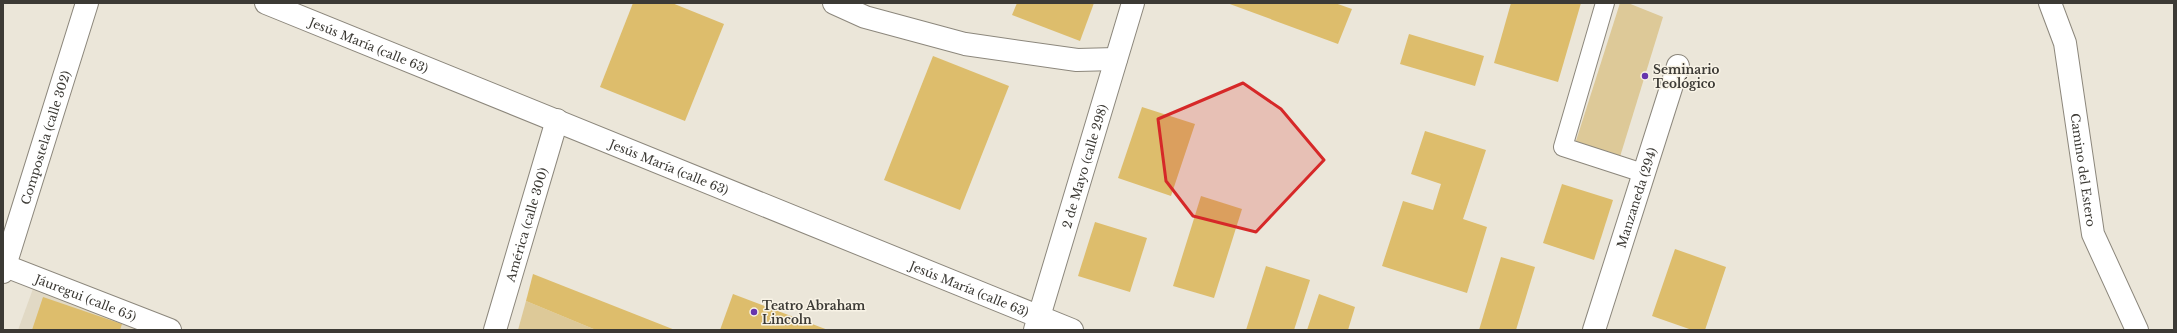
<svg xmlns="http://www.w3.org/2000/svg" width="2177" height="333" font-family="'Libre Baskerville',serif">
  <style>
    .built { fill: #e1d9c5 }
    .green { fill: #ddc998 }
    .building { fill: #ddbd6c }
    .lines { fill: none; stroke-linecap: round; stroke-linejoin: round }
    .service-casing { stroke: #8c877c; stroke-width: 20 }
    .minor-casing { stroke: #8c877c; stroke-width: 24 }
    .service { stroke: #fff; stroke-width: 18 }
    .minor { stroke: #fff; stroke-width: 22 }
    .marked { fill: #d62828; fill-opacity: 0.2; stroke: #d62828; stroke-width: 3; stroke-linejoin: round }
    .poi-dot { fill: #6735ad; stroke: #f8f3e6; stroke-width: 1.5 }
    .labels { text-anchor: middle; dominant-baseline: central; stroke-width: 3; stroke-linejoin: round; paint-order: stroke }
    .street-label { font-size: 12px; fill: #3c3a35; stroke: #f8f3e6 }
    .poi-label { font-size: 12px; font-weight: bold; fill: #3c3a35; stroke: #f8f3e6; text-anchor: start }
  </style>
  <rect width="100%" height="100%" fill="#ebe6d9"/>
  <!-- built -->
  <polygon class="built" points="34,286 146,330 18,330"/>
  <!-- green -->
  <g class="green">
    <polygon points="1620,3 1628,3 1663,17 1619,160 1575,144"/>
    <polygon points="526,301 596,330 518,330"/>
  </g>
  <!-- building -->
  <g class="building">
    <polygon points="633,3 672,3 724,24 685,121 600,87"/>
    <polygon points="1017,3 1094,3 1080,41 1012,15"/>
    <polygon points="1227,3 1335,3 1352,9 1338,44"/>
    <polygon points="1511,3 1581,3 1558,82 1494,63"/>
    <polygon points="1409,34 1484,56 1475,86 1400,64"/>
    <polygon points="933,56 1009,86 960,210 884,180"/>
    <polygon points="1142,107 1195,124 1171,196 1118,178"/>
    <polygon points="1425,131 1486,150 1463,219 1487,227 1467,293 1382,266 1403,201 1433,210 1441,184 1411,174"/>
    <polygon points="1562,184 1613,200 1594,260 1543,243"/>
    <polygon points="1201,196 1242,209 1214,298 1173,286"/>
    <polygon points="1095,222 1147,238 1130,292 1078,276"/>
    <polygon points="1675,249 1726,267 1705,330 1692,330 1652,316"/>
    <polygon points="1501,257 1535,267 1516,330 1479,330"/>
    <polygon points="1266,266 1310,280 1294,330 1246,330"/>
    <polygon points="533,274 675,330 596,330 526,301"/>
    <polygon points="733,294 828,330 720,330"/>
    <polygon points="1319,294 1355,307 1348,330 1307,330"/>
    <polygon points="43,297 122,324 120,330 32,330"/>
  </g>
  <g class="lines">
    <!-- service casing -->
    <g class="service-casing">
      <polyline id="service" points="1605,3 1563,147 1643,173"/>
    </g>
    <!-- minor casing -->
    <g class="minor-casing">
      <g id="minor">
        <path id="s1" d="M 266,3 L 1072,330"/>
        <polyline points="834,3 865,17 965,44 1077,60 1116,59"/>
        <path id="s2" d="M 2050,3 L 2065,43 L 2093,234 L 2137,330"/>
        <path id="s3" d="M 3,265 L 170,330"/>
        <path id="s4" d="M 3,272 L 87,3"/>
        <path id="s5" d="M 495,330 L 557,120"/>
        <path id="s6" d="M 1035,330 L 1133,3"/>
        <path id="s7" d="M 1594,330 L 1678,66"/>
      </g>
    </g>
    <!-- service -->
    <use href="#service" class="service"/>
    <!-- minor -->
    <use href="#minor" class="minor"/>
  </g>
  <!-- marked area -->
  <path class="marked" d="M 1243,83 L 1281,109 L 1324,160 L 1256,232 L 1193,216 L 1166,181 L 1158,119 Z"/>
  <!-- markers -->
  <g class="poi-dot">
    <circle cx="1645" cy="76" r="4"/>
    <circle cx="754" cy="312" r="4"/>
  </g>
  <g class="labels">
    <!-- street labels -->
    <g class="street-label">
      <text stroke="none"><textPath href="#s1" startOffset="111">Jesús María (calle 63)</textPath></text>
      <text stroke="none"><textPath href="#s4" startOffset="141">Compostela (calle 302)</textPath></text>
      <text stroke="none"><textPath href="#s1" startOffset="435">Jesús María (calle 63)</textPath></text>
      <text stroke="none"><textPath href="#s6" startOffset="171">2 de Mayo (calle 298)</textPath></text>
      <text stroke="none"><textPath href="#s2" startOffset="171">Camino del Estero</textPath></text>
      <text stroke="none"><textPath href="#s7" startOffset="139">Manzaneda (294)</textPath></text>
      <text stroke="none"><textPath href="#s5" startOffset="110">América (calle 300)</textPath></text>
      <text stroke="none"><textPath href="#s1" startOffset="759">Jesús María (calle 63)</textPath></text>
      <text stroke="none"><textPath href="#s3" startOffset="89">Jáuregui (calle 65)</textPath></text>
    </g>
    <!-- poi labels -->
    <g class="poi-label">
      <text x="1653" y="69">Seminario<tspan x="1653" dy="14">Teológico</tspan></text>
      <text x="762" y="305">Teatro Abraham<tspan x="762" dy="14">Lincoln</tspan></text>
    </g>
  </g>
  <!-- border -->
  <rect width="2177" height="333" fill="none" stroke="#3c3a35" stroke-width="8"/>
</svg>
